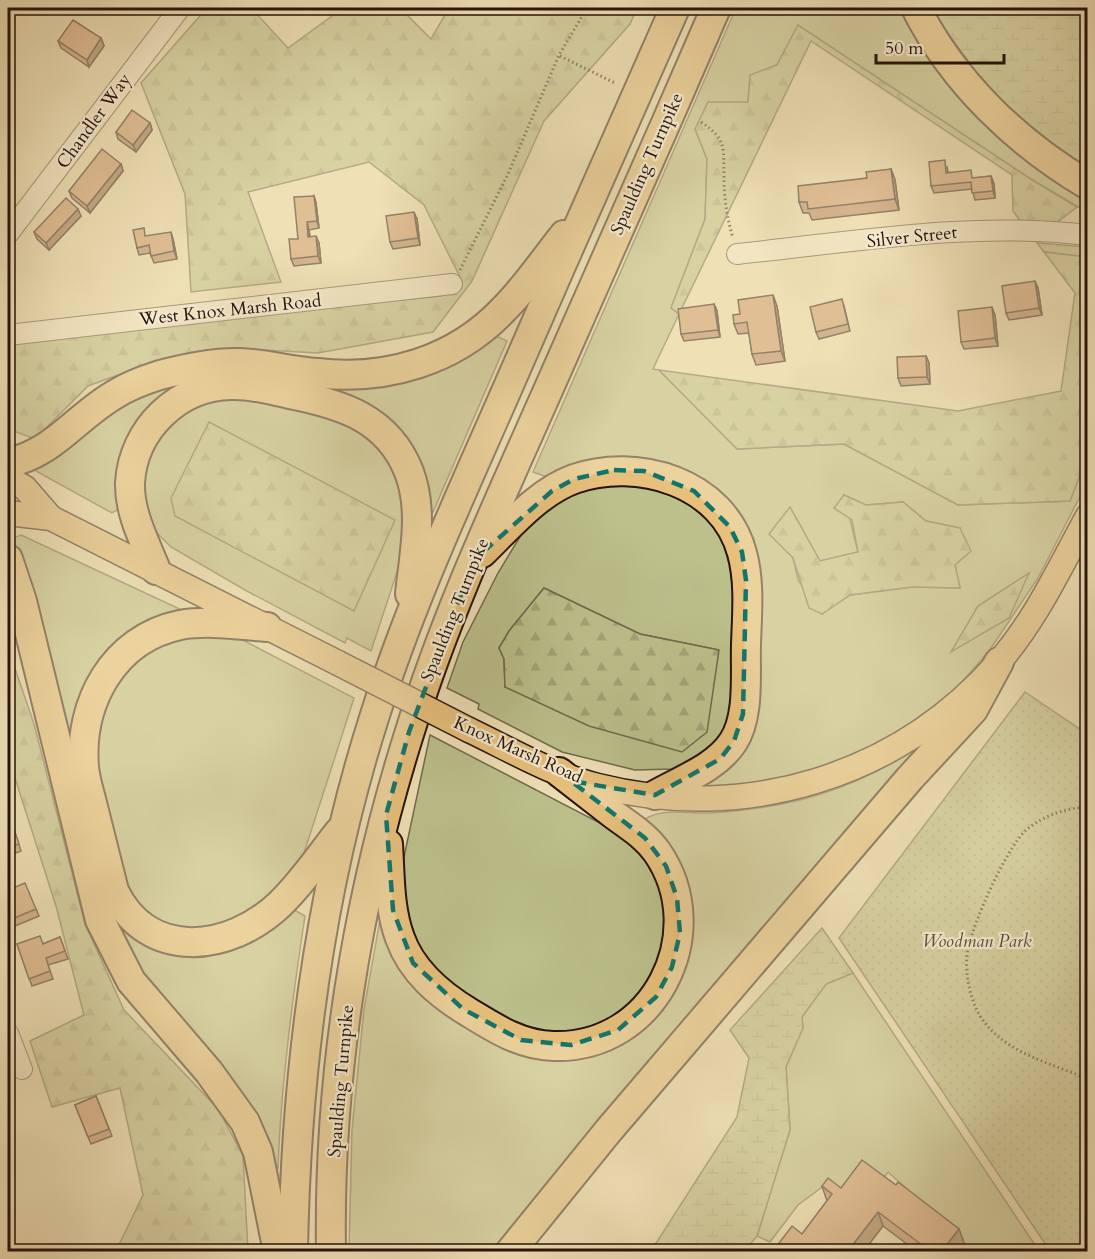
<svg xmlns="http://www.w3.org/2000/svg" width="1095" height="1259" font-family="Cardo,serif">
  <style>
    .green { fill: #bcc18c; stroke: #706a4c; stroke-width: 1.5; fill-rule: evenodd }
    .forest { fill: url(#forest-firs); stroke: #706a4c; stroke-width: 1.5 }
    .wetland { fill: url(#wetland-marsh); stroke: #706a4c; stroke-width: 1.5 }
    .park { fill: url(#park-dots); stroke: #706a4c; stroke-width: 1.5 }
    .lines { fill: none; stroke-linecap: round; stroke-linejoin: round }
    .minor-casing { stroke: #574637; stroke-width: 22 }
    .major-casing { stroke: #24120c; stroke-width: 27 }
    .highway-casing { stroke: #24120c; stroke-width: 32 }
    .path { stroke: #24120c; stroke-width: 3; stroke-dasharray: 1.5 3; stroke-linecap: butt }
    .minor { stroke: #f5ebd0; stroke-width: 20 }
    .major { stroke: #e8c07c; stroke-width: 24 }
    .highway { stroke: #e8c07c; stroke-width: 28 }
    .major-bridge-casing { stroke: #24120c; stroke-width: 27; stroke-linecap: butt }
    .major-bridge { stroke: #e8c07c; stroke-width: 24 }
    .wall { fill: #b3825f; stroke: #24120c; stroke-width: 1.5 }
    .shaded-wall { fill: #926a4d; stroke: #24120c; stroke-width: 1.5 }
    .building { fill: #d0976e; stroke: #24120c; stroke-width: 1.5 }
    .marked { fill: none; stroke: #0f766e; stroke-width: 4.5; stroke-dasharray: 12 8; stroke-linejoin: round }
    .labels { text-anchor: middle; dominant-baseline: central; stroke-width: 4.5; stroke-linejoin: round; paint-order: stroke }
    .street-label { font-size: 18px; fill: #24120c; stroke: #f5ebd0 }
    .park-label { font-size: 18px; font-style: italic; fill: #594f39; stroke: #f5ebd0 }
  </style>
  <defs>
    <pattern id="forest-firs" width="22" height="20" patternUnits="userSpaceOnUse" patternTransform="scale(1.5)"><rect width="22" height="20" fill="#bcc18c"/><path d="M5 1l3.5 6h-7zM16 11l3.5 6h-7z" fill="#a1a578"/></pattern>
    <pattern id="wetland-marsh" width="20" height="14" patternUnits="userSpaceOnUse" patternTransform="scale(1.5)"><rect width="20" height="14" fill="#bcc18c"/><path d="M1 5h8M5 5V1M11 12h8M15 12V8" fill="none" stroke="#a1a578"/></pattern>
    <pattern id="park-dots" width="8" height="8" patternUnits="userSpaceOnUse" patternTransform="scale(1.5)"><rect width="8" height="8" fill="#bcc18c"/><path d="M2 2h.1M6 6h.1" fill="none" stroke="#a1a578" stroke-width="1.8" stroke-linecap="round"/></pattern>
  </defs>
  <rect width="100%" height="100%" fill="#efe0b7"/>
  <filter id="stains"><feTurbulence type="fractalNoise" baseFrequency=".00333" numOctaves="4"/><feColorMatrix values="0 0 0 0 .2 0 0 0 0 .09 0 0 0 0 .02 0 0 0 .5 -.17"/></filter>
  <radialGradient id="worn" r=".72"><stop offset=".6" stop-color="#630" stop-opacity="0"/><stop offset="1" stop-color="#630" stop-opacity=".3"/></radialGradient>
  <!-- green -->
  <g class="green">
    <path d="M 736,8 L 907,8 L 1087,196 L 1087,212 L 1029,178 L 798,26 L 777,65 L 750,76 L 748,102 L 695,129 L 707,159 L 705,219 L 671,308 L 679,314 L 653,369 L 659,370 L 737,449 L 844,444 L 958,505 L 1070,501 L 1087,456 L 1087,483 L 1038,578 L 989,651 L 955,690 L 885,742 L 822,767 L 758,784 L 697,789 L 725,766 L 757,576 L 712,490 L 547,477 L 533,472 ZM 844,495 L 866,505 L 903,502 L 926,521 L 960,528 L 955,565 L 960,588 L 912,587 L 850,595 L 822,614 L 798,580 L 793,558 L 790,507 L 820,561 L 858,552 ZM 1028,574 L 1029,574 L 952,651 L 978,606 Z"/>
    <polygon points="1037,243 1087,247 1087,257 1044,252"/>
    <polygon points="492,334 507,341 433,512 425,510 394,427 187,386 124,506 112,513 34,470 160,380 327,381"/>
    <polygon points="214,394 335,409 397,456 408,539 371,651 347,638 345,643 245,590 171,547 155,531 138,489 155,432"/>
    <path d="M 656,482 L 712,518 L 736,568 L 735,712 L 716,744 L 685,765 L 673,769 L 635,770 L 562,752 L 478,709 L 479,704 L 447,688 L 463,642 L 498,573 L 527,525 L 578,487 ZM 544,588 L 640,634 L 719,650 L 505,687 L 504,659 L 499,648 L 509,631 Z"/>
    <path d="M 21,535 L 199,618 L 181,622 L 85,708 L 109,889 L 159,945 L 291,908 L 305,916 C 292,1000 281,1083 278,1168 L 272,1169 L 268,1143 L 259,1118 L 140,972 L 117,932 L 18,564 L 8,540 Z"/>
    <polygon points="183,634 237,637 354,698 304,853 285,882 231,925 199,933 162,926 131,897 97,771 98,724 118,680 139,657"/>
    <polygon points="430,735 627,837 658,867 671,939 636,1006 579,1032 530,1032 468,1002 414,947 401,871"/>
    <path d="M 922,745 L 500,1251 L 349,1252 L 352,1130 L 364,1009 L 380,920 L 388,922 L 417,980 L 577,1053 L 686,951 L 640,823 C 658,806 687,814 710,813 C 793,808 853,790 922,745 Z"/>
    <polygon points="853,973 1039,1251 958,1251 964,1243 899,1198 906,1188 888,1172 880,1183 846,1202 829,1182 798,1205 770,1242 757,1236 790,1130 786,1067 803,1028 802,1017 826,984"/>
  </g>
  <!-- forest -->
  <g class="forest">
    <polygon points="207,8 251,8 288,48 343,8 400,8 431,39 449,8 637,8 630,24 544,121 472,281 433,332 318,353 246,349 154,362 88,386 35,439 8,429 8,344 69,333 441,296 462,281 424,205 369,162 248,192 281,282 191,292 185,194 141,83"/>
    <polygon points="798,25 1029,178 1077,207 1055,224 1021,222 1013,211 1012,175 811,41 679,314 671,308 705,219 707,159 695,129 708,102 748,102 750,75 777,65"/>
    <polygon points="1044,252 1087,257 1087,456 1070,501 958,505 844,444 737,449 659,370 958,411 1061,391 1075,293"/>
    <polygon points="209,422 395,520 354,611 175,516 171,498"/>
    <polygon points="844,495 866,505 903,502 926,521 960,528 971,551 955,565 960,588 912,587 850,595 822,614 809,608 793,558 769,534 790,507 820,561 858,552 852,520 834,508"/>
    <polygon points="1029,573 1009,618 951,652 978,606"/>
    <polygon points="544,588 640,634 719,650 707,732 682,752 589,726 505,687 504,659 499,648 509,631"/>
    <polygon points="8,648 34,724 85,924 124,1010 218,1109 243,1156 248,1251 116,1251 143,1195 120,1088 52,1107 30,1041 84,1015 56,906 8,756"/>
  </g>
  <!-- wetland -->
  <g class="wetland">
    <polygon points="929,8 1087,8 1087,169 1053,147 994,96"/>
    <polygon points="822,928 853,973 826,984 802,1017 803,1028 786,1067 790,1130 757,1236 745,1251 651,1251 737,1117 749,1058 730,1030"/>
  </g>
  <!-- park -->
  <polygon class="park" points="1025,692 1087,734 1088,1245 1078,1251 1050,1251 839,938"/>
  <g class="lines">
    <!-- minor casing -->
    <g class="minor-casing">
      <g id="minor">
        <polyline points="8,234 180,8"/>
        <path d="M 737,254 C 853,242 971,221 1088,235"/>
        <polyline points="8,335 452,284"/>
        <polyline points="8,1033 22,1069"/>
      </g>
    </g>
    <!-- major casing -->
    <g class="major-casing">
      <g id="major">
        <polyline points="8,478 25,488 51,518"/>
        <polyline points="8,513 51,518 338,663"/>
        <path d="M 469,730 C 511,750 553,775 598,786 C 745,823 898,777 998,663 C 1036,620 1061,565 1088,516"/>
      </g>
    </g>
    <!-- highway casing -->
    <g class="highway-casing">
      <g id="highway">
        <path d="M 916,8 C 953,82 1017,143 1088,185"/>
        <path d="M 8,463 C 54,453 75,418 114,395 C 128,386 144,380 160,375 C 186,368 213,362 240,363 C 266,364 291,371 317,373 C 386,381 455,361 504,309 C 526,287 544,260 564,235"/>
        <path d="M 482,553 C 509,527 538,492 574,479 C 637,457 723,482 742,553 C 750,582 747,614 746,644 C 745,674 750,716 733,742 C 716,768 681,780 655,795"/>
        <polyline points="8,559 22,601 100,920 131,981 209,1072 245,1122 258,1152 278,1252"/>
        <path d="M 156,570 C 145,542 129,513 130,483 C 133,429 178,386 231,385 C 251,384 271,390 290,394 C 341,404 388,418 409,472 C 424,511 414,554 410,594"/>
        <path d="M 267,627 C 239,625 208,620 180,625 C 113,639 79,703 84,767 C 85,780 90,794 93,807 C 100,835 107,863 114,891 C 148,962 230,952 280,904 C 302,883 320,856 339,832"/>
        <path d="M 388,844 C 390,875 389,909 400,938 C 412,972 440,995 470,1013 C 496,1029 521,1045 553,1046 C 654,1050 713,933 657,852 C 645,835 629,826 613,814 C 595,800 577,786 559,772"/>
        <path d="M 293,1252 C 296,1071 319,891 374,718 C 409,607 458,501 505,394 C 561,265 618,136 675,8"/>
        <path d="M 331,1252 C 328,1077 357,898 410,731 C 446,614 499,501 549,388 C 605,262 661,135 716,8"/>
        <polyline points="510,1252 609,1130 910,778 973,710 999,662"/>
      </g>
    </g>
    <!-- path -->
    <g class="path">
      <polyline points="560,56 615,83"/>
      <path d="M 701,122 C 728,140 723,149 724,178 C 724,198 727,219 733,238"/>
      <polyline points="460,270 508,174 559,55 587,8"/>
      <path d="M 1088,807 C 1065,808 1042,816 1025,831 C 1005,851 974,921 968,949 C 963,971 971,1006 985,1023 C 1009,1054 1053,1064 1088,1079"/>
      <polyline points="876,1252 879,1246 891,1252"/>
    </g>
    <!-- minor -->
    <use href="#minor" class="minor"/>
    <!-- major -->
    <use href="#major" class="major"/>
    <!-- highway -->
    <use href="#highway" class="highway"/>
    <!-- major-bridge casing -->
    <g class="major-bridge-casing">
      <polyline id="major-bridge" points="338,663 469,730"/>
    </g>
    <!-- major-bridge -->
    <use href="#major-bridge" class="major-bridge"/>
  </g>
  <!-- wall -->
  <g class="wall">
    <polygon points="102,8 112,8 110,11"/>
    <polygon points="101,38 104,46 89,67 61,48 58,41"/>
    <polygon points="150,123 152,130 136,152 118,139 116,132"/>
    <polygon points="121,164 123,171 90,213 72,198 69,191"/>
    <polygon points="947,167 948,172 974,178 991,176 994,184 995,198 975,200 972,189 934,193 931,186"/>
    <polygon points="891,169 895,180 899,210 812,220 809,213 803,213 799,202"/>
    <polygon points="314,196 316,203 319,228 309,230 310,237 319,243 321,263 294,266 291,259"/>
    <polygon points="81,216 49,250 37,239 34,232"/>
    <polygon points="417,219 420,245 393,249 390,242"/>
    <polygon points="147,236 173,239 177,259 154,263 150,253 139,255 137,248"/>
    <polygon points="1038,288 1042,315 1009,320 1006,313"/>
    <polygon points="714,304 717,311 720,337 684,341 681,334"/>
    <polygon points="777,306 785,361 756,365 752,354 749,333 738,334 734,324 740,314"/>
    <polygon points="844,306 850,331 819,339 816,332"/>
    <polygon points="995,315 998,346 964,349 961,342"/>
    <polygon points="926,356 929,363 930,384 901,386 898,378"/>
    <polygon points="8,811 21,851 8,856"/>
    <polygon points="8,909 36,909 39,916 15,926"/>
    <polygon points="60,937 68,959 48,965 53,979 32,986 17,944 43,944"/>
    <polygon points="96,1096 112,1136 91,1144 75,1105"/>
    <polygon points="896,1185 959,1229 964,1243 958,1251 916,1251 883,1226 802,1234 827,1201 822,1186 841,1188"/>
  </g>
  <!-- shaded-wall -->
  <g class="shaded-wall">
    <polygon points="101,38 104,46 89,67 87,60"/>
    <polygon points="150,123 152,130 136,152 133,145"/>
    <polygon points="121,164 123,171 90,213 87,206"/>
    <polygon points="891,169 895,180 899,210 895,199"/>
    <polygon points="991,176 994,184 995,198 993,191"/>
    <polygon points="314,196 316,203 319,228 317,221"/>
    <polygon points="78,209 81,216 49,250 46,243"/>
    <polygon points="414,212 417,219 420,245 418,238"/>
    <polygon points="307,222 309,230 311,245 308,237"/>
    <polygon points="171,232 173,239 177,259 174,251"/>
    <polygon points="316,236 319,243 321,263 318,256"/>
    <polygon points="1035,281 1038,288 1042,315 1039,308"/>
    <polygon points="773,295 777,306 785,361 781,351"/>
    <polygon points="714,304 717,311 720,337 718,330"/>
    <polygon points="992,307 995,315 998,346 995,338"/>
    <polygon points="926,356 929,363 930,384 927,377"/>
    <polygon points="878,1212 883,1226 864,1251 848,1251"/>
    <polygon points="959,1229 964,1243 958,1251 942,1251"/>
  </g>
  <!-- building -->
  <g class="building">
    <polygon points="73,20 101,38 87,60 58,41"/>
    <polygon points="132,110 150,123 133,145 116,132"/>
    <polygon points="102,149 121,164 87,206 69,191"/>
    <polygon points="945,160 946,173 971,170 972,178 991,176 993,191 972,193 971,182 931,186 929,162"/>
    <polygon points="891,169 895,199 808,209 807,202 799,202 798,186 867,178 866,172"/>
    <polygon points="314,196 317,221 307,222 308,237 316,236 318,256 291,259 289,239 298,239 294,197"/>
    <polygon points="66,198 78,209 46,243 34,232"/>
    <polygon points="414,212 418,238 390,242 386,216"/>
    <polygon points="144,228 145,236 171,232 174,251 151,256 149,245 137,248 133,230"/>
    <polygon points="1035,281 1039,308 1006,313 1002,286"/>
    <polygon points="773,295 781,351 752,354 747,322 734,324 733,315 740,314 738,300"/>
    <polygon points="842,299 848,324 816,332 810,307"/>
    <polygon points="714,304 718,330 681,334 678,309"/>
    <polygon points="992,307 995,338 961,342 958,311"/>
    <polygon points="926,356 927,377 898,378 897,357"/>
    <polygon points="8,811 19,844 8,848"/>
    <polygon points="25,883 36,909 12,919 8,908 8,890"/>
    <polygon points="40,936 43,944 60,937 65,951 46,958 50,971 29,979 17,944"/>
    <polygon points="96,1096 109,1129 88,1137 75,1105"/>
    <polygon points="862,1160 896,1185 898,1182 959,1229 942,1251 930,1251 878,1212 848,1251 773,1251 792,1226 802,1234 832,1194 822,1186 828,1178 841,1188"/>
  </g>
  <!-- marked area -->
  <path d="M0 0H1095V1259H0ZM 614,470 L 644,471 L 694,491 L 730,527 L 742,552 L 746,580 L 743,714 L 734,741 L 720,759 L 655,795 L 571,781 L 645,838 L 666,866 L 677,898 L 680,933 L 672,967 L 656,997 L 618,1030 L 571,1045 L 521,1040 L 463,1009 L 413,963 L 393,910 L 386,815 L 409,732 L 474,560 L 552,491 L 574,479 Z" fill="#efe0b7" fill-opacity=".55" fill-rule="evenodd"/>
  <path class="marked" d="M 614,470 L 644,471 L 694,491 L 730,527 L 742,552 L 746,580 L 743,714 L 734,741 L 720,759 L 655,795 L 571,781 L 645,838 L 666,866 L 677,898 L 680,933 L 672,967 L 656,997 L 618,1030 L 571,1045 L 521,1040 L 463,1009 L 413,963 L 393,910 L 386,815 L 409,732 L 474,560 L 552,491 L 574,479 Z"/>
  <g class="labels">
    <!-- street labels -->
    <g class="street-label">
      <text transform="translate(94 121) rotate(-54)">Chandler Way</text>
      <text transform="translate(647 164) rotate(-66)">Spaulding Turnpike</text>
      <text transform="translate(912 237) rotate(-6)">Silver Street</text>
      <text transform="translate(230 310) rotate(-6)">West Knox Marsh Road</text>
      <text transform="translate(455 610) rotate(-68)">Spaulding Turnpike</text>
      <text transform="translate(518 750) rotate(24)">Knox Marsh Road</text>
      <text transform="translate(341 1081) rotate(-85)">Spaulding Turnpike</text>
    </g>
    <!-- park labels -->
    <g class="park-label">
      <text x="977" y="941">Woodman Park</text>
    </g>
  </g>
  <!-- margin -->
  <rect width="1095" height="1259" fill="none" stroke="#efe0b7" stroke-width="30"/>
  <rect x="9" y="9" width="1077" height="1241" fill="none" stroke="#24120c" stroke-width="3"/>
  <rect x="15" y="15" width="1065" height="1229" fill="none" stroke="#24120c" stroke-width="1.5"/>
  <!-- scale -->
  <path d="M876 54v9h128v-9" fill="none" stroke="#24120c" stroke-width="3"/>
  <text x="885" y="54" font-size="18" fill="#24120c" stroke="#f5ebd0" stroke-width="4.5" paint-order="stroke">50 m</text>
  <rect width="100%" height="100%" filter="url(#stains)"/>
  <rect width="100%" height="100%" fill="url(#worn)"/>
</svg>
